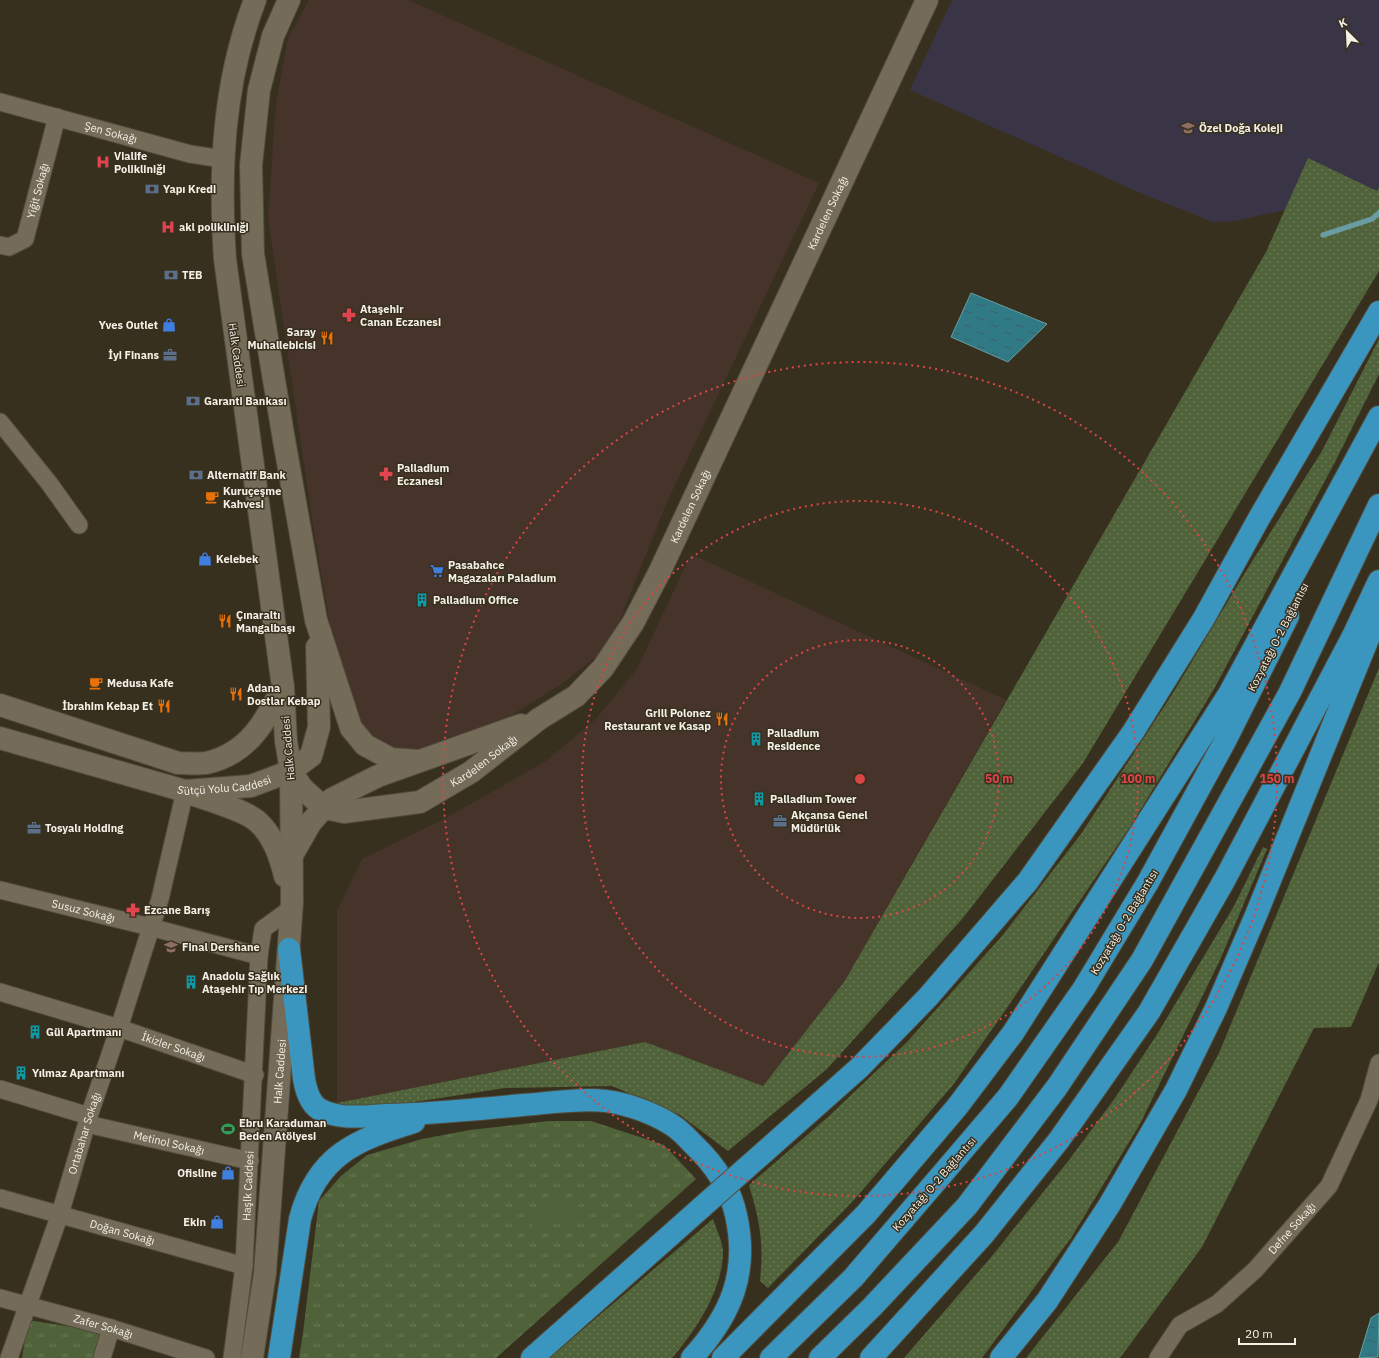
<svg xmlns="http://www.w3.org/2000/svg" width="1379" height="1358" font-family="'IBM Plex Sans',sans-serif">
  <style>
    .commercial { fill: #46342b }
    .education { fill: #3a3546 }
    .grass { fill: url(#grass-dots) }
    .park { fill: url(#park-tufts) }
    .garden { fill: #506239 }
    .water { fill: url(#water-ripples); stroke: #6a9da2 }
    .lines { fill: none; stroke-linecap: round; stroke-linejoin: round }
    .stream { stroke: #6a9da2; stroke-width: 5.5 }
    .street-casing { stroke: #524c3d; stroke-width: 19 }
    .secondary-casing { stroke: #524c3d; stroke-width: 24 }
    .highway-casing { stroke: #524c3d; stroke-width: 24 }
    .street { stroke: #746b59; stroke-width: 17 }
    .secondary { stroke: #746b59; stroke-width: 22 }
    .highway { stroke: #3a96bf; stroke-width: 22 }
    .highway-bridge-casing { stroke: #524c3d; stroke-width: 24; stroke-linecap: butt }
    .highway-bridge { stroke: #3a96bf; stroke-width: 22 }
    .ring { fill: none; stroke: #db4644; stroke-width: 2; stroke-dasharray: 2 4 }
    .labels { text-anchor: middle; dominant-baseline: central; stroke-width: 3; stroke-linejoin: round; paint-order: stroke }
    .poi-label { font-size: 11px; font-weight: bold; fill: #f5f0e6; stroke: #38301f; text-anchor: start }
    .street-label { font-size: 11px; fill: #f5f0e6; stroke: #38301f }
    .centre { fill: #db4644; stroke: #38301f; stroke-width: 2 }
    .ring-label { font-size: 12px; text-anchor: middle; font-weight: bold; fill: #db4644; stroke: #38301f; stroke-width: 3; stroke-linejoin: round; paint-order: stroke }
  </style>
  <defs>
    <pattern id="grass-dots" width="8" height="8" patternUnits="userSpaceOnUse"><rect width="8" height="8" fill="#506239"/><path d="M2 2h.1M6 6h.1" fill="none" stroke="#6a7956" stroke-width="1.8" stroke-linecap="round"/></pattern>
    <pattern id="park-tufts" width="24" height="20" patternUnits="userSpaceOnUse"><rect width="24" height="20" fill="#506239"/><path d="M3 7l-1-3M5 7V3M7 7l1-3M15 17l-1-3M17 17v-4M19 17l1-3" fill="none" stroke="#6a7956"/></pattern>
    <pattern id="water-ripples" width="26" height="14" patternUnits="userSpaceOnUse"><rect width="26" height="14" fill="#2f7a85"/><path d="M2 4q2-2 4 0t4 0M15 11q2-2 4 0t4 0" fill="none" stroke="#3c6165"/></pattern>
  </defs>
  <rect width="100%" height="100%" fill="#38301f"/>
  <!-- commercial -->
  <g class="commercial">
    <polygon points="309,0 408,0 819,183 666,504 609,647 560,685 503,721 405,756 364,730 340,684 312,519 268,218 276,103 288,38"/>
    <polygon points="691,554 1006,700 844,982 763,1086 645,1042 337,1103 337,911 362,859 446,818 546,761 596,719 637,669"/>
  </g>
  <!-- education -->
  <polygon class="education" points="952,0 1379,0 1379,187 1377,191 1308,159 1285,210 1235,221 1213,222 1143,194 910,90"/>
  <!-- grass -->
  <g class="grass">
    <polygon points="1308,158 1377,191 1379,187 1379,271 1083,763 963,918 827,1069 728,1151 680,1115 612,1086 505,1088 350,1112 334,1102 337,1103 645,1042 763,1086 844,982 1266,252"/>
    <path d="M 1379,339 L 1379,374 L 1336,460 L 1214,689 L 1130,827 L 1002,1015 L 953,1085 L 853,1201 L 768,1288 L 760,1281 C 764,1243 760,1222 749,1185 L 828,1117 L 907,1042 L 1002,936 L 1081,834 L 1173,693 L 1246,571 L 1322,451 Z"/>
    <polygon points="1379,668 1379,962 1351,1027 1314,1028 1202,1247 1120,1358 1026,1358 1118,1242 1219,1053"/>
    <polygon points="1263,847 1267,849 1220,960 1140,1124 1071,1238 982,1358 904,1358 992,1256 1069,1160 1115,1098 1156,1036 1234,906"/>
    <path d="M 713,1219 C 716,1229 724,1244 723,1254 C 721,1293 696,1330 672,1358 L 549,1358 Z"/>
  </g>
  <!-- park -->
  <g class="park">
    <polygon points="549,1121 591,1121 664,1145 696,1179 496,1358 299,1358 303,1333 319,1201 341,1176 367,1155 422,1139 470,1130"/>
    <polygon points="28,1320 104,1332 97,1358 22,1358"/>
  </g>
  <!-- garden -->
  <polygon class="garden" points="576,1198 581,1216 534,1230 529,1212"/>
  <!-- water -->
  <g class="water">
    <polygon points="971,293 1047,324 1008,362 951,337"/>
    <polygon points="1379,1313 1378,1357 1359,1358 1371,1318"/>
  </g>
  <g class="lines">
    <!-- stream -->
    <polyline class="stream" points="1323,235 1372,219 1379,213"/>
    <!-- street casing -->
    <g class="street-casing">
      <g id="street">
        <path id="s1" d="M 0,102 L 190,154 L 223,159"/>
        <path id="s2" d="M 0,245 L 9,247 L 25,239 L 57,117"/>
        <polyline points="0,422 49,483 79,525"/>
        <path id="s3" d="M 0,890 L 150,927 L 259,956"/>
        <path id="s4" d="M 0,992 L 119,1028 L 255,1075"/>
        <polyline points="0,1089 89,1116"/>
        <path id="s5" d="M 87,1124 L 250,1161"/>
        <path id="s6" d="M 0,1198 L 244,1266"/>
        <path id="s7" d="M 0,1298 L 111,1328 L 206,1358"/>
        <path id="s8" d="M 9,1358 L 60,1214 L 89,1116 L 119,1028 L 160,899 L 185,791"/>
        <polyline points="102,1358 111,1328"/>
        <path id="s9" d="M 232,1358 L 244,1266 L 259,956 L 263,929 L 292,908"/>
        <path id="s10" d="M 1158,1358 L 1180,1325 L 1217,1304 L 1255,1270 L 1329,1186 L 1369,1100 L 1379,1063"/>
      </g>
    </g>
    <!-- secondary casing -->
    <g class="secondary-casing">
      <g id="secondary">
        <polyline points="289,0 273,36 259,90 251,165 253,254 284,440 316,620 351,728 365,745 391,759 419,761"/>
        <path d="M 0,705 L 178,763 C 187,763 197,764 206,763 C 248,754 265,722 283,687"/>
        <path id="s11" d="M 0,738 L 185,791 L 251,786 L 291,771 L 311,756 L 319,727 L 317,647"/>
        <path id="s12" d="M 291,771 L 302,788 L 324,808 L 344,812 L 420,802 L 471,772 L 539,719 L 576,696 L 603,668 L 633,623 L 660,571 L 927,0"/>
        <path d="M 191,794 C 209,800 244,810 257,821 C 273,835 280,856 285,876"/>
        <polyline points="292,855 311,822 332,799 378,776 521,725"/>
        <path id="s13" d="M 252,1358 L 265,1273 L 292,902 L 291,771 L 286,741 L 283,687 L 225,259 C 219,171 223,83 255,0"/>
      </g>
    </g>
    <!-- highway casing -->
    <g class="highway-casing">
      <g id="highway">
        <path d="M 289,949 L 304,1079 C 306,1090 310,1105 321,1110 C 341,1120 365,1116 387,1115 C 432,1114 478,1109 523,1105 C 549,1103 581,1098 606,1101 C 629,1104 656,1114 675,1127 C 682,1132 688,1139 694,1145 C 715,1165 730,1187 736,1215 C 749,1273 731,1315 692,1358"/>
        <polyline points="745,1169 859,1068 928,997 1028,881 1133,732 1204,618 1258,520 1379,312"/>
        <path d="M 279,1358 L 300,1219 C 317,1155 356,1140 414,1122"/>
        <polyline points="532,1358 702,1207"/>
        <polyline points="723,1358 866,1214 957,1107 1013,1033 1229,694 1379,417"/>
        <polyline points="771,1358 853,1278 944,1172 1008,1097 1084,988 1148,882 1224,743 1288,616"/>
        <polyline points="820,1358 872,1307 967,1206 1057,1087 1142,960 1290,692 1379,505"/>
        <polyline points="871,1358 984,1234 1059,1140 1149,1012 1225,879 1354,634 1379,581"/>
        <polyline points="1001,1358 1047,1301 1110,1204 1176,1090 1216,1008 1256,915 1376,619"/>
      </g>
    </g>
    <!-- street -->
    <use href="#street" class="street"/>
    <!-- secondary -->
    <use href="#secondary" class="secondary"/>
    <!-- highway -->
    <use href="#highway" class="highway"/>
    <!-- highway-bridge casing -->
    <g class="highway-bridge-casing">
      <polyline id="highway-bridge" points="702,1207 745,1169"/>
    </g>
    <!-- highway-bridge -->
    <use href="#highway-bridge" class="highway-bridge"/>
  </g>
  <!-- distance rings -->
  <g class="ring">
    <circle cx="860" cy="779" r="139"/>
    <circle cx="860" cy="779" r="278"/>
    <circle cx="860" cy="779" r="417"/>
  </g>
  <!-- icons -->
  <defs>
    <g id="school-bare" transform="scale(1.08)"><path d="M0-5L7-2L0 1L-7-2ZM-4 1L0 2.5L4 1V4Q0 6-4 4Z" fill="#8d6e63" stroke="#38301f" stroke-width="2.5" paint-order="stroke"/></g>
    <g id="hospital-bare" transform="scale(1.08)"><path d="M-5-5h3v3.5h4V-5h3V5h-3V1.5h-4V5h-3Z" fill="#e0444e" stroke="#38301f" stroke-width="2.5" paint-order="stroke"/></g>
    <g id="bank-bare" transform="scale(1.08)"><path d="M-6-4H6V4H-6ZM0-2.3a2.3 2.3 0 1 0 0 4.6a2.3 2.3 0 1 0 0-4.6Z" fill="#5c6f8a" stroke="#38301f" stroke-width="2.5" paint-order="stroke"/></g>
    <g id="pharmacy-bare" transform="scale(1.08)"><path d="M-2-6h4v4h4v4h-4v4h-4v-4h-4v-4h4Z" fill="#e0444e" stroke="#38301f" stroke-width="2.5" paint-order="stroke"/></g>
    <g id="shop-bare" transform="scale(1.08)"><path d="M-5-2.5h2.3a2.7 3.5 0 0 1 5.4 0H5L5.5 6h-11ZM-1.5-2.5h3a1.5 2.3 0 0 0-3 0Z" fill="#3f7fe0" stroke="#38301f" stroke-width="2.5" paint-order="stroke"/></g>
    <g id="restaurant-bare" transform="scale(1.08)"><path d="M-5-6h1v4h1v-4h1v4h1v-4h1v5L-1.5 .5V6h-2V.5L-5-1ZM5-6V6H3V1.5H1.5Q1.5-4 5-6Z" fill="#e8710a" stroke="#38301f" stroke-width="2.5" paint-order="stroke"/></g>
    <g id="office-bare" transform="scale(1.08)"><path d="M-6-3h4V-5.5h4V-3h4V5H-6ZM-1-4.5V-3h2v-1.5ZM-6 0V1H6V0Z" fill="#5c6f8a" stroke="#38301f" stroke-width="2.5" paint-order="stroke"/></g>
    <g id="cafe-bare" transform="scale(1.08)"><path d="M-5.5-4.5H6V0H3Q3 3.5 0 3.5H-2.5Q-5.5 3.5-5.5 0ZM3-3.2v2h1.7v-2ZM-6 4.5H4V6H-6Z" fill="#e8710a" stroke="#38301f" stroke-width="2.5" paint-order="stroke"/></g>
    <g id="supermarket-bare" transform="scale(1.08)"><path d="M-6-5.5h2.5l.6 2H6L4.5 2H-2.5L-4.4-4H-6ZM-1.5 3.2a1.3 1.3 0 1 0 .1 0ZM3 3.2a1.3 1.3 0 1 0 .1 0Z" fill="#3f7fe0" stroke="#38301f" stroke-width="2.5" paint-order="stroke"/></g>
    <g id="building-bare" transform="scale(1.08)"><path d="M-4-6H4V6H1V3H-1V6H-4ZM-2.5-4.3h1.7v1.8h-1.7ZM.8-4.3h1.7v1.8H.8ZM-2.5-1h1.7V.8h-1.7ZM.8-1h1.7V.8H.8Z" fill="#0f9aa8" stroke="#38301f" stroke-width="2.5" paint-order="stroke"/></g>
    <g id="stadium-bare" transform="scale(1.08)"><path d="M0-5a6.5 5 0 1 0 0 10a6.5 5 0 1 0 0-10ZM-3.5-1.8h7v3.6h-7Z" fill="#2e9e5b" stroke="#38301f" stroke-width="2.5" paint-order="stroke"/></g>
  </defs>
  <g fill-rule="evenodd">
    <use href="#school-bare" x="1188" y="128"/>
    <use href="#hospital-bare" x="103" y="162"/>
    <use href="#bank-bare" x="152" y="189"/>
    <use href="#hospital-bare" x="168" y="227"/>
    <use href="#bank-bare" x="171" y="275"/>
    <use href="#pharmacy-bare" x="349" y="315"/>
    <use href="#shop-bare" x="169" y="325"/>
    <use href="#restaurant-bare" x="327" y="338"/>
    <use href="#office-bare" x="170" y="355"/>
    <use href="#bank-bare" x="193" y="401"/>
    <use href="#pharmacy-bare" x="386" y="474"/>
    <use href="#bank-bare" x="196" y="475"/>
    <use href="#cafe-bare" x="212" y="497"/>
    <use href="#shop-bare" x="205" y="559"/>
    <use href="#supermarket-bare" x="437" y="571"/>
    <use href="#building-bare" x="422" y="600"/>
    <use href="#restaurant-bare" x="225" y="621"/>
    <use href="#cafe-bare" x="96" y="683"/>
    <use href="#restaurant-bare" x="236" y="694"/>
    <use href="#restaurant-bare" x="164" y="706"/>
    <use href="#restaurant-bare" x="722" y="719"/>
    <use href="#building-bare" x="756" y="739"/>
    <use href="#building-bare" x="759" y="799"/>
    <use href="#office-bare" x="780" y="821"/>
    <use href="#office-bare" x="34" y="828"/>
    <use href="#pharmacy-bare" x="133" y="910"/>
    <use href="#school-bare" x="171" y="947"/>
    <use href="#building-bare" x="191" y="982"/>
    <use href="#building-bare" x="35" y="1032"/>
    <use href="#building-bare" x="21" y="1073"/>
    <use href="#stadium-bare" x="228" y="1129"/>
    <use href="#shop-bare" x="228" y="1173"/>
    <use href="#shop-bare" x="217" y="1222"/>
  </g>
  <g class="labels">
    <!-- poi labels -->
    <g class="poi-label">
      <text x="1199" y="128">Özel Doğa Koleji</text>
      <text x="114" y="156">Vialife<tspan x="114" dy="13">Polikliniği</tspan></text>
      <text x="163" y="189">Yapı Kredi</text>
      <text x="179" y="227">akl polikliniği</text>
      <text x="182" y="275">TEB</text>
      <text x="360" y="309">Ataşehir<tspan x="360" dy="13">Canan Eczanesi</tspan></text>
      <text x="158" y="325" text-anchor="end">Yves Outlet</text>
      <text x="316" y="332" text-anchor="end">Saray<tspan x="316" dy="13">Muhallebicisi</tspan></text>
      <text x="159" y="355" text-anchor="end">İyi Finans</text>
      <text x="204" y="401">Garanti Bankası</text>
      <text x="397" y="468">Palladium<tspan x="397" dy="13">Eczanesi</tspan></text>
      <text x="207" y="475">Alternatif Bank</text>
      <text x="223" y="491">Kuruçeşme<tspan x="223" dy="13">Kahvesi</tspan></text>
      <text x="216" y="559">Kelebek</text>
      <text x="448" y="565">Pasabahce<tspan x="448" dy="13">Magazaları Paladium</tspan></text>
      <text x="433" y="600">Palladium Office</text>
      <text x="236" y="615">Çınaraltı<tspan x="236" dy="13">Mangalbaşı</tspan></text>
      <text x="107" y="683">Medusa Kafe</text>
      <text x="247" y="688">Adana<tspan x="247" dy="13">Dostlar Kebap</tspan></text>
      <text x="153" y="706" text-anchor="end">İbrahim Kebap Et</text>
      <text x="711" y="713" text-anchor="end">Grill Polonez<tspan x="711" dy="13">Restaurant ve Kasap</tspan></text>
      <text x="767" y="733">Palladium<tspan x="767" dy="13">Residence</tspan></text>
      <text x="770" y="799">Palladium Tower</text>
      <text x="791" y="815">Akçansa Genel<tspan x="791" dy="13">Müdürlük</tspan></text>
      <text x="45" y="828">Tosyalı Holding</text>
      <text x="144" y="910">Ezcane Barış</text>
      <text x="182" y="947">Final Dershane</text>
      <text x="202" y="976">Anadolu Sağlık<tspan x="202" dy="13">Ataşehir Tıp Merkezi</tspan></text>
      <text x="46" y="1032">Gül Apartmanı</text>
      <text x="32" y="1073">Yılmaz Apartmanı</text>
      <text x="239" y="1123">Ebru Karaduman<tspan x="239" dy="13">Beden Atölyesi</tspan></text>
      <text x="217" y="1173" text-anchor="end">Ofisline</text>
      <text x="206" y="1222" text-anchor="end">Ekin</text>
    </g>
    <!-- street labels -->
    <g class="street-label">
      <text stroke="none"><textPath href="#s1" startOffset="115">Şen Sokağı</textPath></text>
      <text stroke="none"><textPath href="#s2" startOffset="77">Yiğit Sokağı</textPath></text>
      <text stroke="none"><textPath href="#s12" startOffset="883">Kardelen Sokağı</textPath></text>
      <text transform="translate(237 355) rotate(82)">Halk Caddesi</text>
      <text stroke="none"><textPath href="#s12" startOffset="559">Kardelen Sokağı</textPath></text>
      <text transform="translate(1278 637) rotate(-63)">Kozyatağı O-2 Bağlantısı</text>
      <text transform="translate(288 748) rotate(-95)">Halk Caddesi</text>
      <text stroke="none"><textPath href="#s12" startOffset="223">Kardelen Sokağı</textPath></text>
      <text stroke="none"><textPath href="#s11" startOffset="232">Sütçü Yolu Caddesi</textPath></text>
      <text stroke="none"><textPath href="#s3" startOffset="86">Susuz Sokağı</textPath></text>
      <text transform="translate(1124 922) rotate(-59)">Kozyatağı O-2 Bağlantısı</text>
      <text stroke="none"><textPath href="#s4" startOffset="182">İkizler Sokağı</textPath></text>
      <text stroke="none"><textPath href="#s13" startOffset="288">Halk Caddesi</textPath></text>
      <text stroke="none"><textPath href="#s8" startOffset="237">Ortabahar Sokağı</textPath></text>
      <text stroke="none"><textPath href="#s5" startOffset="84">Metinol Sokağı</textPath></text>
      <text transform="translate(934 1184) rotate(-49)">Kozyatağı O-2 Bağlantısı</text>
      <text stroke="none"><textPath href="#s9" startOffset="173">Haşlk Caddesi</textPath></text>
      <text stroke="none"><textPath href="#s10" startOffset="189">Defne Sokağı</textPath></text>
      <text stroke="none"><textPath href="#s6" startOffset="127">Doğan Sokağı</textPath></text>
      <text stroke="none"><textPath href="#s7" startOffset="107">Zafer Sokağı</textPath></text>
    </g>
  </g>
  <circle cx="860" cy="779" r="6" class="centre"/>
  <g class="ring-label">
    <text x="999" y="783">50 m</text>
    <text x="1138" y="783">100 m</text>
    <text x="1277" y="783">150 m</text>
  </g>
  <!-- north arrow -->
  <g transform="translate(1347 32) rotate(336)" stroke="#38301f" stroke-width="3" paint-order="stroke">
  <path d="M0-3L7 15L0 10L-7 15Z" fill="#f5f0e6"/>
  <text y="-6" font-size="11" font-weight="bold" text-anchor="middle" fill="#f5f0e6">K</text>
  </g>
  <!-- scale -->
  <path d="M1239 1338v6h56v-6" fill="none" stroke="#f5f0e6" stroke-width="2"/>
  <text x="1245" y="1338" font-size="12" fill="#f5f0e6" stroke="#38301f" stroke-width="3" paint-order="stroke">20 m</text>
</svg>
